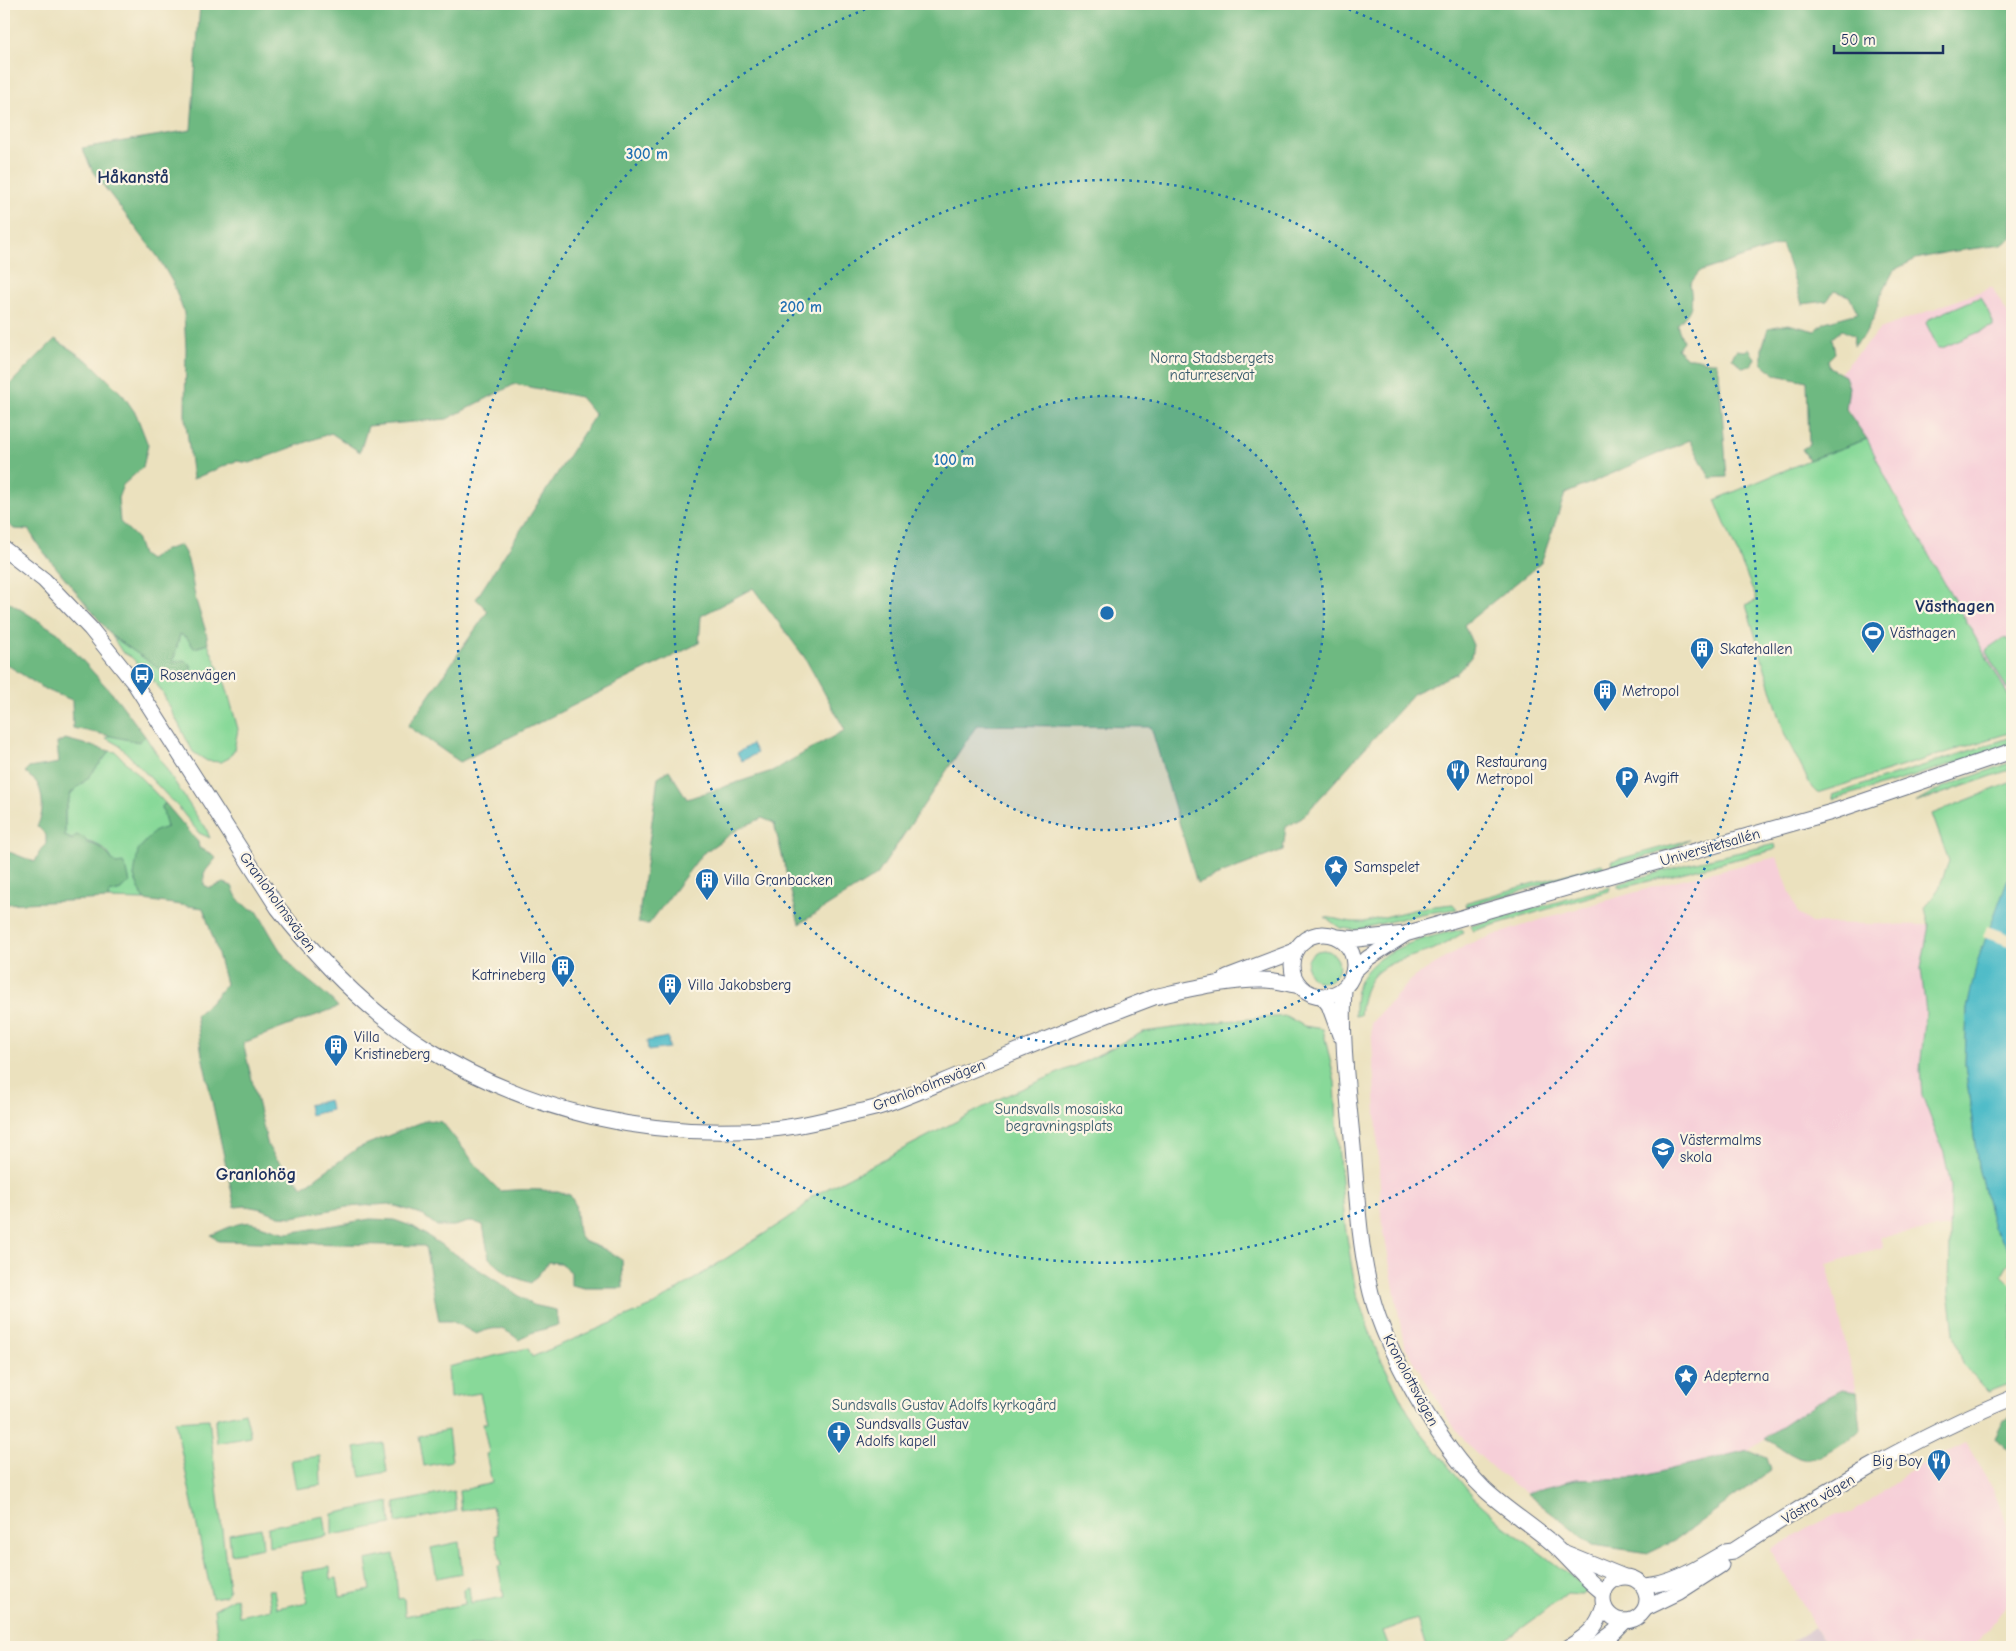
<svg xmlns="http://www.w3.org/2000/svg" width="2016" height="1651" font-family="'Comic Neue',sans-serif">
  <style>
    .built { fill: #f6cfd8 }
    .industrial { fill: #d1bdca }
    .green { fill: #88d999; stroke: #52847c }
    .forest { fill: #6eb981; stroke: #447470 }
    .water { fill: #4ebbc8; stroke: #347593 }
    .pier { fill: #ebe1be }
    .lines { fill: none; stroke-linecap: round; stroke-linejoin: round }
    .tertiary-casing { stroke: #646d80; stroke-width: 17 }
    .tertiary { stroke: #fff; stroke-width: 15 }
    .ring { fill: none; stroke: #1f6fb2; stroke-width: 2.5; stroke-dasharray: 2.5 5 }
    .labels { text-anchor: middle; dominant-baseline: central; stroke-width: 4.5; stroke-linejoin: round; paint-order: stroke }
    .park-label { font-size: 15px; fill: #365a6d; stroke: #fcf5e5 }
    .poi-label { font-size: 15px; fill: #1b2f5e; stroke: #fcf5e5; text-anchor: start }
    .street-label { font-size: 15px; fill: #1b2f5e; stroke: #fcf5e5 }
    .quarter-label { font-size: 18px; font-weight: bold; fill: #1b2f5e; stroke: #fcf5e5 }
    .centre { fill: #1f6fb2; stroke: #fcf5e5; stroke-width: 2.5 }
    .ring-label { font-size: 15px; text-anchor: middle; font-weight: bold; fill: #1f6fb2; stroke: #fcf5e5; stroke-width: 4.5; stroke-linejoin: round; paint-order: stroke }
  </style>
  <rect width="100%" height="100%" fill="#fcf5e5"/>
  <filter id="ink" filterUnits="userSpaceOnUse"><feTurbulence type="fractalNoise" baseFrequency=".02" numOctaves="2"/><feDisplacementMap in="SourceGraphic" scale="10" xChannelSelector="R" yChannelSelector="G"/><feConvolveMatrix kernelMatrix="1 2 1 2 8 2 1 2 1" color-interpolation-filters="sRGB"/></filter>
  <filter id="wash" filterUnits="userSpaceOnUse"><feTurbulence type="fractalNoise" baseFrequency=".0096" numOctaves="4" result="noise"/><feDisplacementMap in="SourceGraphic" scale="20" xChannelSelector="R" yChannelSelector="G"/><feGaussianBlur stdDeviation="1.12" result="paint"/><feColorMatrix in="noise" values="0 0 0 0 0 0 0 0 0 0 0 0 0 0 0 0 0 1.4 0 .05"/><feComposite in="paint" operator="in"/></filter>
  <g filter="url(#wash)">
    <rect width="100%" height="100%" fill="#ebe1be"/>
    <!-- built -->
    <g class="built">
      <polygon points="1992,287 2012,321 2012,702 1832,382 1880,329"/>
      <polygon points="1777,857 1798,914 1811,923 1929,925 1921,968 1926,1013 1920,1069 1922,1095 1944,1153 1951,1187 1951,1227 1881,1236 1884,1247 1827,1264 1857,1392 1842,1390 1816,1403 1748,1450 1635,1478 1575,1480 1526,1493 1496,1471 1467,1444 1449,1420 1404,1344 1382,1222 1371,1023 1414,977 1468,944 1552,916 1678,880"/>
      <polygon points="1966,1443 1993,1488 2012,1540 2012,1582 2007,1603 1992,1626 1972,1647 1827,1647 1771,1550 1804,1530 1837,1514 1851,1513 1894,1484 1904,1474"/>
    </g>
    <!-- industrial -->
    <polygon class="industrial" points="1815,1627 1827,1647 1782,1647"/>
    <!-- green -->
    <g class="green">
      <polygon points="1980,297 1982,298 1993,322 1993,326 1942,348 1938,348 1926,323 1929,319"/>
      <polygon points="1867,439 1893,492 2012,702 2012,732 1817,793 1812,788 1785,735 1746,605 1757,600 1715,500 1809,460"/>
      <polygon points="180,634 187,638 194,648 208,644 226,686 238,729 234,750 229,758 221,762 207,761 193,752 161,690 148,674 131,657 122,652 112,636 157,667 165,677 187,678 173,662"/>
      <polygon points="2003,638 2008,639 2012,647 2011,691 2007,689 1986,652 1987,649"/>
      <polygon points="110,735 139,742 145,736 200,821 205,826 210,838 199,833 179,808 120,746 106,738"/>
      <polygon points="2012,737 2012,744 1915,776 1833,799 1832,795"/>
      <path d="M 110,751 L 116,752 L 165,803 L 162,807 L 167,827 L 134,876 L 144,900 L 108,899 L 109,893 L 121,890 C 118,873 114,851 95,844 C 85,840 75,842 65,836 L 65,811 L 71,793 L 88,778 Z"/>
      <polygon points="2012,762 2012,769 1915,803 1943,787"/>
      <polygon points="2012,782 2012,870 2007,881 1967,1009 1965,1065 1978,1167 1993,1228 2012,1254 2012,1258 2002,1275 2012,1285 2012,1383 1988,1392 1964,1366 1954,1334 1949,1291 1951,1187 1944,1153 1922,1095 1920,1069 1926,1013 1921,968 1929,925 1925,908 1939,888 1949,861 1932,814"/>
      <polygon points="1689,840 1672,849 1613,866 1612,861"/>
      <polygon points="1775,844 1776,848 1773,850 1621,888 1618,887 1618,884 1687,864"/>
      <polygon points="1602,864 1604,867 1466,907 1465,904 1468,902"/>
      <polygon points="1610,887 1609,891 1473,931 1471,926"/>
      <polygon points="1453,904 1457,909 1420,914 1356,930 1340,928 1325,917 1352,922 1364,922 1425,907"/>
      <path d="M 1462,929 L 1463,933 C 1453,939 1442,946 1432,950 C 1391,964 1365,963 1360,1015 L 1355,1016 C 1355,1006 1355,996 1358,986 C 1371,948 1429,937 1462,929 Z"/>
      <circle cx="1323" cy="966" r="16"/>
      <polygon points="1286,1016 1304,1026 1323,1029 1335,1082 1338,1145 1345,1225 1356,1293 1375,1347 1404,1405 1417,1427 1473,1497 1506,1527 1588,1589 1583,1595 1566,1594 1537,1617 1496,1647 1426,1647 1417,1619 1383,1631 1389,1647 226,1647 224,1645 219,1647 214,1609 236,1597 239,1616 271,1609 268,1590 274,1590 277,1608 308,1602 302,1572 330,1567 331,1579 337,1578 340,1596 371,1590 366,1560 394,1554 398,1599 404,1598 405,1616 465,1604 464,1589 469,1587 471,1603 504,1597 498,1566 502,1565 495,1535 498,1534 492,1506 461,1511 459,1491 492,1483 486,1454 489,1453 483,1424 487,1423 480,1393 450,1398 448,1367 528,1348 532,1357 654,1305 801,1210 811,1197 1003,1097 1086,1061 1143,1032 1225,1021"/>
      <polygon points="245,1412 251,1437 217,1443 215,1422 217,1418"/>
      <polygon points="209,1419 229,1590 225,1596 212,1598 175,1421"/>
      <polygon points="448,1430 452,1461 424,1466 419,1436"/>
      <polygon points="383,1443 387,1472 361,1477 355,1448"/>
      <polygon points="320,1456 321,1485 296,1489 291,1460"/>
      <polygon points="454,1491 456,1511 396,1523 395,1503"/>
      <polygon points="389,1502 391,1524 332,1535 332,1514"/>
      <polygon points="324,1516 327,1536 269,1547 268,1527"/>
      <polygon points="261,1528 263,1548 231,1554 229,1534"/>
      <polygon points="459,1542 462,1573 437,1578 431,1548"/>
    </g>
    <!-- forest -->
    <g class="forest">
      <path d="M 200,4 L 2012,4 L 2012,237 L 2002,245 L 1948,252 L 1916,259 L 1894,270 L 1880,297 L 1874,317 L 1863,337 L 1853,346 L 1854,336 L 1842,330 L 1832,338 L 1835,353 L 1828,360 L 1830,368 L 1845,376 L 1849,387 L 1846,409 L 1867,439 L 1809,460 L 1802,449 L 1809,445 L 1807,381 L 1776,375 L 1762,363 L 1762,349 L 1768,328 L 1788,324 L 1815,331 L 1825,322 L 1858,313 L 1849,296 L 1834,291 L 1827,301 L 1802,304 L 1782,244 L 1699,272 L 1690,284 C 1693,305 1693,310 1677,325 L 1683,341 L 1677,349 L 1687,358 C 1698,357 1705,363 1716,362 L 1719,371 L 1727,477 L 1710,478 L 1690,440 L 1565,494 L 1541,563 L 1464,625 L 1473,645 L 1471,657 L 1457,673 L 1414,693 L 1302,818 L 1286,827 L 1283,850 L 1197,883 L 1151,727 L 977,725 L 877,875 L 799,924 L 774,823 L 762,818 L 738,829 L 702,854 L 649,924 L 638,923 L 658,777 L 669,770 L 687,799 L 772,771 L 845,730 L 805,658 L 753,588 L 701,616 L 699,643 L 460,762 L 408,726 L 488,611 L 476,599 L 595,415 L 580,397 L 515,384 L 447,419 L 368,426 L 360,452 L 331,433 L 250,463 L 236,461 L 193,479 L 185,415 L 186,349 L 184,313 L 173,283 L 158,257 L 93,172 L 82,148 L 191,130 Z"/>
      <path d="M 55,339 L 91,363 L 123,395 L 136,414 L 148,445 L 143,467 L 123,485 L 118,498 L 120,522 L 136,537 L 142,555 L 149,560 L 163,551 L 180,545 C 193,561 191,587 198,607 C 202,620 207,631 208,644 L 194,648 L 187,638 L 180,634 L 173,662 L 184,660 L 192,666 L 187,678 L 165,677 L 157,667 L 112,636 L 38,545 L 29,530 L 14,529 L 4,520 L 4,390 Z"/>
      <polygon points="1749,348 1755,359 1751,366 1742,367 1732,358 1736,350 1745,351"/>
      <polygon points="4,599 58,633 118,700 145,736 139,742 73,728 72,700 46,690 6,664 4,665"/>
      <path d="M 65,739 L 110,751 L 88,778 L 71,793 L 65,811 L 65,836 L 72,840 L 76,835 L 84,837 L 87,843 C 102,845 106,853 116,864 L 123,863 L 127,870 L 130,883 L 124,886 L 121,890 L 109,893 L 108,899 L 4,904 L 4,850 L 35,862 L 41,849 L 46,844 L 46,835 L 37,826 C 44,815 44,795 37,783 C 34,779 28,776 25,772 L 29,768 L 59,763 L 57,743 Z"/>
      <path d="M 165,803 L 198,842 L 199,848 L 212,854 L 216,858 L 204,873 L 204,885 L 210,888 L 224,883 L 232,886 C 237,900 242,906 257,911 C 268,929 278,950 292,966 C 306,981 325,991 338,1007 L 243,1043 L 268,1146 L 275,1157 L 303,1187 L 358,1148 L 427,1120 L 442,1122 L 485,1176 L 500,1191 C 524,1189 546,1188 570,1195 L 575,1204 L 578,1232 L 583,1241 L 604,1249 L 622,1260 L 623,1288 L 585,1288 L 571,1285 L 571,1272 L 560,1263 L 549,1262 L 531,1283 L 509,1275 L 489,1258 L 483,1225 L 472,1221 L 454,1226 L 437,1226 L 421,1214 L 389,1204 L 347,1207 L 293,1217 L 279,1216 L 262,1209 L 246,1206 L 235,1207 L 202,1055 L 196,1015 L 211,1002 L 226,984 L 217,950 L 203,908 L 144,900 L 134,876 L 138,850 L 155,831 L 167,827 L 162,807 Z"/>
      <path d="M 370,1219 L 394,1220 L 414,1227 L 533,1305 L 556,1310 L 558,1325 L 531,1333 L 519,1340 C 502,1326 496,1326 476,1334 L 452,1321 L 439,1321 L 425,1246 L 218,1241 L 211,1235 C 224,1230 240,1220 253,1223 C 265,1226 276,1231 288,1233 Z"/>
      <path d="M 1842,1390 L 1857,1392 L 1861,1429 C 1849,1441 1817,1465 1799,1458 C 1787,1453 1776,1444 1765,1438 L 1816,1403 Z"/>
      <polygon points="2012,1416 2012,1453 2005,1449 1995,1437 2003,1421"/>
      <polygon points="1748,1450 1767,1458 1771,1470 1674,1541 1649,1553 1592,1545 1526,1493 1575,1480 1635,1478"/>
    </g>
    <!-- water -->
    <g class="water">
      <polygon points="752,744 757,753 742,761 737,753"/>
      <polygon points="2012,870 2012,1254 1993,1228 1978,1167 1965,1065 1967,1009 1977,962 2007,881"/>
      <polygon points="668,1037 669,1048 648,1051 647,1041"/>
      <polygon points="329,1100 331,1110 310,1115 308,1105"/>
    </g>
    <!-- pier -->
    <polygon class="pier" points="1987,926 2012,935 2012,947 1983,937"/>
  </g>
  <g filter="url(#ink)">
    <g class="lines">
      <!-- tertiary casing -->
      <g class="tertiary-casing">
        <g id="tertiary">
          <path d="M 4,549 L 44,580 L 90,628 L 135,684 L 278,908 C 320,962 368,1012 426,1048 C 530,1112 651,1140 772,1129 C 796,1127 821,1121 844,1115 C 857,1112 870,1110 882,1106 C 910,1096 937,1084 964,1073 C 1027,1047 1090,1021 1154,997 C 1190,989 1228,979 1265,980 C 1276,980 1288,984 1300,986"/>
          <circle cx="1323" cy="965" r="31"/>
          <polyline points="1337,937 1357,939 1405,934 1832,812 2012,751"/>
          <polyline points="1353,972 1368,958 1404,935"/>
          <polyline points="1227,977 1295,951"/>
          <path d="M 1344,988 C 1341,1041 1348,1094 1353,1147 C 1357,1196 1359,1245 1371,1293 C 1386,1353 1440,1446 1484,1489 C 1505,1509 1530,1524 1552,1543 C 1570,1559 1584,1579 1604,1593"/>
          <polyline points="1322,996 1329,1005 1340,1035"/>
          <polyline points="1563,1552 1622,1576"/>
          <circle cx="1625" cy="1599" r="22"/>
          <path d="M 1644,1586 C 1674,1584 1699,1567 1725,1552 L 1733,1551 C 1822,1493 1914,1438 2012,1398"/>
          <polyline points="1646,1608 1679,1592 1721,1565"/>
          <path d="M 1569,1647 C 1588,1635 1597,1628 1604,1606"/>
          <polyline points="1594,1647 1614,1632 1625,1621"/>
        </g>
      </g>
      <!-- tertiary -->
      <use href="#tertiary" class="tertiary"/>
    </g>
  </g>
  <!-- distance rings -->
  <circle cx="1107" cy="613" r="217" fill="#1f6fb2" fill-opacity=".12"/>
  <g class="ring">
    <circle cx="1107" cy="613" r="217"/>
    <circle cx="1107" cy="613" r="433"/>
    <path d="M1335 4A650 650 0 1 1 879 4"/>
  </g>
  <!-- icons -->
  <defs>
    <g id="stadium-pin" transform="scale(1.25)"><path d="M0 17L-7.5 6A9.5 9.5 0 1 1 7.5 6Z" fill="#1f6fb2" stroke="#fcf5e5"/><path d="M0-5a6.5 5 0 1 0 0 10a6.5 5 0 1 0 0-10ZM-3.5-1.8h7v3.6h-7Z" fill="#fff"/></g>
    <g id="building-pin" transform="scale(1.25)"><path d="M0 17L-7.5 6A9.5 9.5 0 1 1 7.5 6Z" fill="#1f6fb2" stroke="#fcf5e5"/><path d="M-4-6H4V6H1V3H-1V6H-4ZM-2.5-4.3h1.7v1.8h-1.7ZM.8-4.3h1.7v1.8H.8ZM-2.5-1h1.7V.8h-1.7ZM.8-1h1.7V.8H.8Z" fill="#fff"/></g>
    <g id="bus-pin" transform="scale(1.25)"><path d="M0 17L-7.5 6A9.5 9.5 0 1 1 7.5 6Z" fill="#1f6fb2" stroke="#fcf5e5"/><path d="M-5-6H5V4H4V6H2V4H-2V6H-4V4H-5ZM-3.5-4V0h7V-4ZM-3.5 1.2v1.5H-2V1.2ZM2 1.2v1.5H3.5V1.2Z" fill="#fff"/></g>
    <g id="restaurant-pin" transform="scale(1.25)"><path d="M0 17L-7.5 6A9.5 9.5 0 1 1 7.5 6Z" fill="#1f6fb2" stroke="#fcf5e5"/><path d="M-5-6h1v4h1v-4h1v4h1v-4h1v5L-1.5 .5V6h-2V.5L-5-1ZM5-6V6H3V1.5H1.5Q1.5-4 5-6Z" fill="#fff"/></g>
    <g id="parking-pin" transform="scale(1.25)"><path d="M0 17L-7.5 6A9.5 9.5 0 1 1 7.5 6Z" fill="#1f6fb2" stroke="#fcf5e5"/><path d="M-3.5-5.5H1a3.5 3.5 0 0 1 0 7H-1V5.5H-3.5ZM-1-3.4V-.6H.8a1.4 1.4 0 0 0 0-2.8Z" fill="#fff"/></g>
    <g id="sight-pin" transform="scale(1.25)"><path d="M0 17L-7.5 6A9.5 9.5 0 1 1 7.5 6Z" fill="#1f6fb2" stroke="#fcf5e5"/><path d="M0-6L1.8-2.2L6-1.7L2.9 1.2L3.7 5.4L0 3.3L-3.7 5.4L-2.9 1.2L-6-1.7L-1.8-2.2Z" fill="#fff"/></g>
    <g id="school-pin" transform="scale(1.25)"><path d="M0 17L-7.5 6A9.5 9.5 0 1 1 7.5 6Z" fill="#1f6fb2" stroke="#fcf5e5"/><path d="M0-5L7-2L0 1L-7-2ZM-4 1L0 2.5L4 1V4Q0 6-4 4Z" fill="#fff"/></g>
    <g id="church-pin" transform="scale(1.25)"><path d="M0 17L-7.5 6A9.5 9.5 0 1 1 7.5 6Z" fill="#1f6fb2" stroke="#fcf5e5"/><path d="M-1.2-6h2.4v3.5h3.3v2.4h-3.3V6h-2.4V-.1h-3.3v-2.4h3.3Z" fill="#fff"/></g>
  </defs>
  <g fill-rule="evenodd">
    <use href="#stadium-pin" x="1873" y="633"/>
    <use href="#building-pin" x="1702" y="649"/>
    <use href="#bus-pin" x="142" y="675"/>
    <use href="#building-pin" x="1605" y="691"/>
    <use href="#restaurant-pin" x="1458" y="771"/>
    <use href="#parking-pin" x="1627" y="778"/>
    <use href="#sight-pin" x="1336" y="867"/>
    <use href="#building-pin" x="707" y="880"/>
    <use href="#building-pin" x="563" y="967"/>
    <use href="#building-pin" x="670" y="985"/>
    <use href="#building-pin" x="336" y="1046"/>
    <use href="#school-pin" x="1663" y="1149"/>
    <use href="#sight-pin" x="1686" y="1376"/>
    <use href="#church-pin" x="839" y="1433"/>
    <use href="#restaurant-pin" x="1939" y="1461"/>
  </g>
  <g class="labels">
    <!-- park labels -->
    <g class="park-label">
      <text x="1212" y="358">Norra Stadsbergets<tspan x="1212" dy="17">naturreservat</tspan></text>
      <text x="1059" y="1109">Sundsvalls mosaiska<tspan x="1059" dy="17">begravningsplats</tspan></text>
      <text x="944" y="1405">Sundsvalls Gustav Adolfs kyrkogård</text>
    </g>
    <!-- poi labels -->
    <g class="poi-label">
      <text x="1890" y="633">Västhagen</text>
      <text x="1720" y="649">Skatehallen</text>
      <text x="160" y="675">Rosenvägen</text>
      <text x="1622" y="691">Metropol</text>
      <text x="1476" y="762">Restaurang<tspan x="1476" dy="17">Metropol</tspan></text>
      <text x="1644" y="778">Avgift</text>
      <text x="1354" y="867">Samspelet</text>
      <text x="724" y="880">Villa Granbacken</text>
      <text x="546" y="958" text-anchor="end">Villa<tspan x="546" dy="17">Katrineberg</tspan></text>
      <text x="688" y="985">Villa Jakobsberg</text>
      <text x="354" y="1037">Villa<tspan x="354" dy="17">Kristineberg</tspan></text>
      <text x="1680" y="1140">Västermalms<tspan x="1680" dy="17">skola</tspan></text>
      <text x="1704" y="1376">Adepterna</text>
      <text x="856" y="1424">Sundsvalls Gustav<tspan x="856" dy="17">Adolfs kapell</tspan></text>
      <text x="1922" y="1461" text-anchor="end">Big Boy</text>
    </g>
    <!-- street labels -->
    <g class="street-label">
      <text transform="translate(1710 847) rotate(-16)">Universitetsallén</text>
      <text transform="translate(278 902) rotate(54)">Granloholmsvägen</text>
      <text transform="translate(929 1085) rotate(-21)">Granloholmsvägen</text>
      <text transform="translate(1411 1380) rotate(62)">Kronolottsvägen</text>
      <text transform="translate(1818 1499) rotate(-31)">Västra vägen</text>
    </g>
    <!-- quarter labels -->
    <g class="quarter-label">
      <text x="133" y="177">Håkanstå</text>
      <text x="1955" y="606">Västhagen</text>
      <text x="256" y="1174">Granlohög</text>
    </g>
  </g>
  <circle cx="1107" cy="613" r="8" class="centre"/>
  <g class="ring-label">
    <text x="647" y="159">300 m</text>
    <text x="801" y="312">200 m</text>
    <text x="954" y="465">100 m</text>
  </g>
  <!-- margin -->
  <rect width="2016" height="1651" fill="none" stroke="#fcf5e5" stroke-width="20"/>
  <!-- scale -->
  <path d="M1834 45v8h109v-8" fill="none" stroke="#1b2f5e" stroke-width="2.5"/>
  <text x="1841" y="45" font-size="15" fill="#1b2f5e" stroke="#fcf5e5" stroke-width="4" paint-order="stroke">50 m</text>
</svg>
